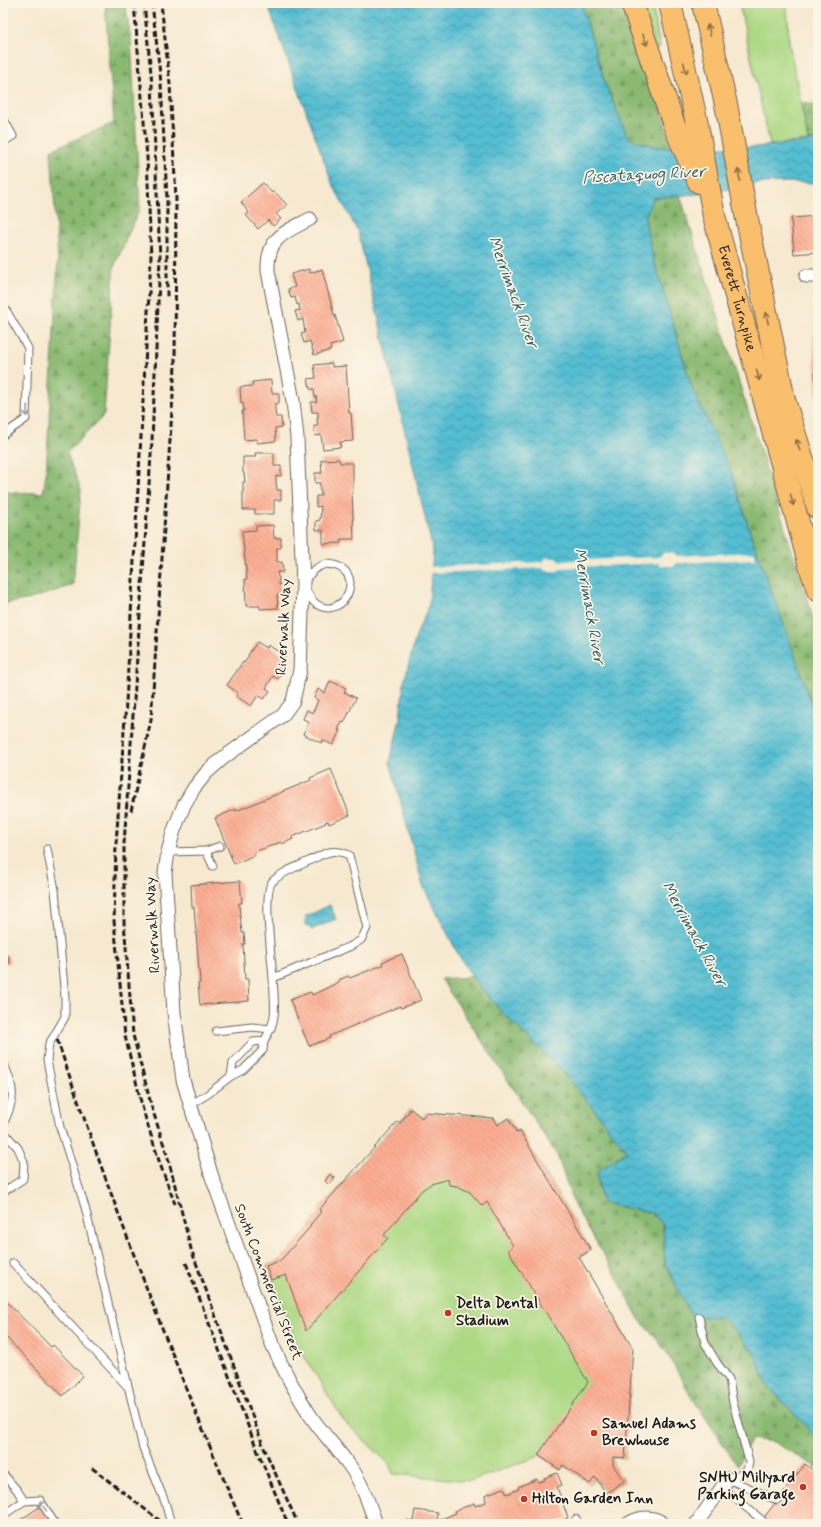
<svg xmlns="http://www.w3.org/2000/svg" width="821" height="1527" font-family="Mynerve,sans-serif">
  <style>
    .green { fill: #add985; stroke: #647a50 }
    .forest { fill: url(#forest-firs); stroke: #536a47 }
    .water { fill: url(#water-waves); stroke: #386c76 }
    .pier { fill: #f6e9d0 }
    .building { fill: url(#building-back-hatch) }
    .lines { fill: none; stroke-linecap: round; stroke-linejoin: round }
    .service-casing { stroke: #68645b; stroke-width: 9 }
    .minor-casing { stroke: #68645b; stroke-width: 15 }
    .motorway-casing { stroke: #68645b; stroke-width: 24 }
    .service { stroke: #fff; stroke-width: 7 }
    .minor { stroke: #fff; stroke-width: 13 }
    .motorway { stroke: #f9bf6d; stroke-width: 22 }
    .rail { stroke: #1c1c1c; stroke-width: 3; stroke-dasharray: 6 3; stroke-linecap: butt }
    .oneway { stroke: #8a6e44 }
    .oneway2 { stroke: #999 }
    .poi-dot { fill: #c8321e; stroke: #fcf5e5; stroke-width: 1.5 }
    .labels { text-anchor: middle; dominant-baseline: central; stroke-width: 3.5; stroke-linejoin: round; paint-order: stroke }
    .street-label { font-size: 15px; fill: #1c1c1c; stroke: #fcf5e5 }
    .poi-label { font-size: 15px; font-weight: bold; fill: #1c1c1c; stroke: #fcf5e5; text-anchor: start }
    .water-label { font-size: 16px; font-style: italic; fill: #325c64; stroke: #fcf5e5 }
  </style>
  <defs>
    <pattern id="forest-firs" width="22" height="20" patternUnits="userSpaceOnUse"><rect width="22" height="20" fill="#8ab972"/><path d="M5 1l3.5 6h-7zM16 11l3.5 6h-7z" fill="#769e62"/></pattern>
    <pattern id="water-waves" width="16" height="10" patternUnits="userSpaceOnUse"><rect width="16" height="10" fill="#54bdd1"/><path d="M0 5q4-4 8 0t8 0" fill="none" stroke="#4599a9"/></pattern>
    <pattern id="building-back-hatch" width="6" height="6" patternUnits="userSpaceOnUse"><rect width="6" height="6" fill="#fcad92"/><path d="M-1 5l2 2M0 0l6 6M5-1l2 2" fill="none" stroke="#d7947d"/></pattern>
  </defs>
  <rect width="100%" height="100%" fill="#fcf5e5"/>
  <filter id="ink" filterUnits="userSpaceOnUse"><feTurbulence type="fractalNoise" baseFrequency=".025" numOctaves="2"/><feDisplacementMap in="SourceGraphic" scale="8" xChannelSelector="R" yChannelSelector="G"/><feConvolveMatrix kernelMatrix="1 2 1 2 8 2 1 2 1" color-interpolation-filters="sRGB"/></filter>
  <filter id="wash" filterUnits="userSpaceOnUse"><feTurbulence type="fractalNoise" baseFrequency=".012" numOctaves="4" result="noise"/><feDisplacementMap in="SourceGraphic" scale="16" xChannelSelector="R" yChannelSelector="G"/><feGaussianBlur stdDeviation="0.9" result="paint"/><feColorMatrix in="noise" values="0 0 0 0 0 0 0 0 0 0 0 0 0 0 0 0 0 1.4 0 .05"/><feComposite in="paint" operator="in"/></filter>
  <g filter="url(#wash)">
    <rect width="100%" height="100%" fill="#f6e9d0"/>
    <!-- green -->
    <g class="green">
      <polygon points="640,3 652,3 660,47 656,49"/>
      <polygon points="739,3 787,3 789,42 808,141 770,145"/>
      <polygon points="411,1109 422,1118 426,1113 493,1118 497,1125 508,1118 517,1132 520,1131 591,1250 579,1258 633,1349 625,1458 613,1457 613,1465 624,1481 606,1493 595,1478 590,1484 563,1465 560,1470 539,1455 537,1457 470,1481 393,1474 389,1464 344,1421 298,1346 266,1266 281,1260 311,1226 310,1225 321,1212 319,1210 398,1121 400,1122"/>
    </g>
    <!-- forest -->
    <g class="forest">
      <polygon points="105,3 125,3 131,40 140,208 114,267 104,415 67,453 81,490 73,585 31,599 3,604 3,492 43,493 46,474 58,259 51,150 114,123"/>
      <polygon points="581,3 623,3 656,90 671,147 657,147 628,138 605,83"/>
      <polygon points="801,102 818,106 818,140 808,141"/>
      <polygon points="680,195 818,633 818,724 797,661 752,538 732,474 692,388 652,254 647,230 645,217 653,198"/>
      <polygon points="472,977 500,1010 567,1076 627,1151 597,1172 602,1203 653,1213 663,1225 665,1263 724,1318 754,1353 768,1386 818,1439 818,1468 774,1442 752,1439 738,1465 726,1449 690,1394 667,1353 651,1332 639,1319 613,1270 574,1205 557,1155 441,979"/>
    </g>
    <!-- water -->
    <g class="water">
      <polygon points="267,3 581,3 605,83 628,138 657,147 755,147 818,140 818,183 787,182 759,183 709,193 653,198 645,217 647,230 652,254 692,388 732,474 752,538 797,661 818,724 818,1439 768,1386 754,1353 724,1318 691,1316 665,1263 663,1225 653,1213 602,1203 597,1172 627,1151 567,1076 500,1010 472,977 458,954 423,886 390,762 400,718 404,682 416,636 429,604 433,551 358,232 332,183"/>
      <polygon points="330,905 336,919 311,930 309,925 306,926 304,921 307,920 305,917"/>
    </g>
    <!-- pier -->
    <polygon class="pier" points="755,552 755,559 677,563 674,566 661,566 659,563 561,568 558,571 545,571 543,568 429,573 430,567 543,562 546,558 557,558 560,561 659,557 663,553 673,553 677,556"/>
    <g id="blocks">
      <!-- building -->
      <g class="building">
        <polygon points="263,183 272,193 274,191 287,205 276,214 281,219 273,226 268,220 258,229 246,215 249,213 241,202"/>
        <polygon points="818,216 818,252 794,254 791,218"/>
        <polygon points="309,269 310,273 322,269 334,315 335,315 343,342 330,346 331,350 314,355 310,341 304,343 301,334 305,333 303,319 298,321 295,311 300,310 299,304 297,305 295,297 291,298 288,289 295,287 291,274"/>
        <polygon points="813,335 818,335 818,413 817,413"/>
        <polygon points="332,363 332,367 346,366 349,413 351,413 353,441 340,442 341,447 323,449 321,435 315,436 314,426 318,426 317,418 318,418 318,412 312,412 311,402 317,402 316,396 315,397 314,389 310,389 308,379 316,378 314,365"/>
        <polygon points="271,380 272,393 279,393 279,403 275,404 275,409 276,417 281,417 282,427 275,428 276,441 257,443 257,439 244,440 242,411 244,411 243,403 241,403 240,387 253,386 252,382"/>
        <polygon points="255,453 274,453 274,466 281,466 281,476 276,476 276,482 277,490 281,490 281,500 274,500 274,514 255,514 255,510 243,510 243,482 245,482 244,473 243,473 243,457 256,457"/>
        <polygon points="339,459 340,463 353,463 353,490 352,491 354,539 341,539 341,543 323,544 323,530 316,530 316,521 320,520 321,506 316,507 316,496 321,496 321,491 320,491 320,483 315,483 315,473 322,473 321,460"/>
        <polygon points="273,525 274,538 281,538 281,548 277,548 277,562 282,562 283,572 277,572 278,577 279,577 279,585 284,585 284,595 277,595 278,608 260,609 260,606 246,606 245,579 247,579 242,531 256,530 256,526"/>
        <polygon points="257,642 267,648 268,645 285,656 277,667 283,671 278,679 273,676 266,688 270,691 264,699 258,695 251,706 236,696 238,693 227,685 243,662 244,663 249,656 248,655"/>
        <polygon points="330,681 346,688 344,692 356,698 344,723 342,722 338,730 340,730 333,745 322,740 321,743 303,734 309,722 303,719 307,710 312,713 315,708 318,700 314,698 318,689 325,693"/>
        <polygon points="331,769 350,815 329,824 328,821 325,822 326,823 292,837 293,839 282,844 281,842 254,852 255,855 234,864 215,818 236,809 236,811 311,780 310,778"/>
        <polygon points="240,881 242,903 239,903 239,906 242,933 244,933 245,944 243,944 245,979 248,979 249,1001 200,1005 198,983 200,983 194,907 192,907 191,885"/>
        <polygon points="402,954 421,1000 401,1008 400,1006 329,1036 330,1038 309,1046 290,1000 311,992 312,995 339,982 339,980 348,976 350,978 380,966 383,965 382,962"/>
        <polygon points="8,955 10,963 3,965 3,957"/>
        <polygon points="411,1109 422,1118 426,1113 493,1118 497,1125 508,1118 517,1133 520,1131 591,1250 579,1257 633,1349 625,1458 613,1457 613,1465 624,1481 606,1493 595,1477 590,1484 563,1465 560,1470 538,1455 588,1382 508,1250 513,1246 487,1202 482,1206 470,1192 457,1186 449,1185 448,1179 431,1184 422,1190 384,1235 388,1238 306,1331 286,1275 271,1280 266,1266 281,1260 311,1226 310,1225 321,1212 319,1210 398,1121 400,1123"/>
        <polygon points="330,1174 335,1178 329,1185 325,1181"/>
        <polygon points="3,1294 6,1297 4,1299 51,1347 53,1345 83,1376 63,1396 3,1334"/>
        <polygon points="805,1464 818,1474 818,1524 759,1524"/>
        <polygon points="557,1473 562,1485 557,1487 568,1518 554,1524 407,1524 407,1520 413,1521 415,1510 438,1513 437,1521 456,1513 455,1511 474,1503 475,1506 486,1502 485,1495 504,1488 507,1494 519,1489 518,1487 537,1479 538,1482 545,1480 544,1478"/>
        <polygon points="3,1490 7,1492 3,1499"/>
        <polygon points="41,1506 57,1524 14,1524"/>
      </g>
    </g>
  </g>
  <g filter="url(#ink)">
    <use href="#blocks" fill-opacity="0" stroke="#68645b" stroke-width="1"/>
    <g class="lines">
      <!-- service casing -->
      <g class="service-casing">
        <g id="service">
          <polyline points="3,118 13,136 3,142"/>
          <polyline points="3,305 28,348 26,419 3,435"/>
          <path d="M 326,564 C 371,566 344,625 315,603 C 309,598 307,590 303,584 C 310,574 314,567 326,564 Z"/>
          <polyline points="47,849 55,890 65,998 65,1017 49,1044 47,1060 60,1127 85,1207 143,1448 165,1502 171,1524"/>
          <polyline points="206,851 220,846"/>
          <polyline points="168,852 206,851 213,866"/>
          <polyline points="216,1031 252,1027 271,1029"/>
          <path d="M 264,1041 C 269,1033 273,1025 274,1016 C 278,990 260,897 272,882 C 281,872 297,867 309,861 C 324,854 332,847 349,855 L 367,928 L 361,940 L 351,946 L 273,978"/>
          <polygon points="264,1041 263,1050 243,1070 231,1076 233,1063 253,1042"/>
          <path d="M 3,1061 C 15,1092 16,1095 3,1125"/>
          <polyline points="190,1105 208,1094 231,1076"/>
          <polyline points="3,1131 18,1148 24,1162 23,1179 3,1192"/>
          <polyline points="13,1263 127,1386"/>
          <path d="M 699,1317 L 705,1343 L 717,1363 L 729,1379 L 733,1403 L 749,1461 C 749,1474 738,1475 728,1479"/>
          <polyline points="3,1474 17,1490 24,1501 3,1515"/>
          <polyline points="728,1479 777,1500"/>
          <polyline points="722,1488 762,1520"/>
          <polyline points="24,1501 40,1500 55,1524"/>
          <polyline points="576,1519 579,1524"/>
        </g>
      </g>
      <!-- minor casing -->
      <g class="minor-casing">
        <g id="minor">
          <path d="M 310,219 C 284,233 267,237 268,271 L 293,401 L 297,437 L 303,584 L 300,670 L 293,701 L 283,715 L 223,758 L 207,772 L 194,788 L 184,805 L 174,830 L 168,852 L 165,873 L 174,1012 L 183,1080 L 212,1177 L 272,1344 C 283,1369 295,1392 310,1415 C 322,1433 337,1448 349,1465 C 362,1482 369,1504 376,1524"/>
          <polyline points="806,276 818,276"/>
          <path d="M 628,1524 C 640,1516 653,1516 664,1524"/>
          <polyline points="696,1524 728,1479"/>
        </g>
      </g>
      <!-- motorway casing -->
      <g class="motorway-casing">
        <g id="motorway">
          <polyline points="632,3 674,125 699,182"/>
          <path id="s1" d="M 670,3 L 696,119 L 714,216 L 810,566 L 818,590"/>
          <polyline points="703,3 727,109 746,214 784,400 818,508"/>
        </g>
      </g>
      <!-- service -->
      <use href="#service" class="service"/>
      <!-- minor -->
      <use href="#minor" class="minor"/>
      <!-- motorway -->
      <use href="#motorway" class="motorway"/>
      <!-- rail -->
      <g class="rail">
        <polyline points="134,3 147,157 151,258 126,703 116,844 114,921 125,1036 143,1110 160,1164 175,1204"/>
        <polyline points="144,3 152,84 160,258 152,441 124,844 124,922 133,1035 152,1108 168,1158 191,1249 264,1448 298,1524"/>
        <polyline points="152,3 161,83 167,199 167,297"/>
        <polyline points="131,811 151,720 175,366 176,199 170,84 161,3"/>
        <path d="M 57,1039 C 111,1201 173,1361 240,1518 L 244,1524"/>
        <polyline points="186,1263 258,1452 288,1524"/>
        <polyline points="92,1468 164,1524"/>
      </g>
    </g>
    <!-- one-way arrows -->
    <defs><path id="oneway-shaft" d="M-6 0H5M1.5-3L5.5 0L1.5 3" fill="none" stroke-width="1.6" stroke-linecap="round" stroke-linejoin="round"/></defs>
    <g class="oneway">
      <use href="#oneway-shaft" transform="translate(709 30) rotate(-103)"/>
      <use href="#oneway-shaft" transform="translate(645 40) rotate(70)"/>
      <use href="#oneway-shaft" transform="translate(685 68) rotate(77)"/>
      <use href="#oneway-shaft" transform="translate(739 175) rotate(-100)"/>
      <use href="#oneway-shaft" transform="translate(767 318) rotate(-102)"/>
      <use href="#oneway-shaft" transform="translate(758 375) rotate(75)"/>
      <use href="#oneway-shaft" transform="translate(798 445) rotate(-107)"/>
      <use href="#oneway-shaft" transform="translate(792 500) rotate(75)"/>
    </g>
    <g class="oneway2">
      <use href="#oneway-shaft" transform="translate(27 411) rotate(91)"/>
      <use href="#oneway-shaft" transform="translate(43 1506) rotate(-126)"/>
    </g>
  </g>
  <!-- markers -->
  <g class="poi-dot">
    <circle cx="448" cy="1313" r="4"/>
    <circle cx="594" cy="1433" r="4"/>
    <circle cx="803" cy="1487" r="4"/>
    <circle cx="524" cy="1499" r="4"/>
  </g>
  <g class="labels">
    <!-- street labels -->
    <g class="street-label">
      <text stroke="none"><textPath href="#s1" startOffset="303">Everett Turnpike</textPath></text>
      <text transform="translate(284 627) rotate(-87)">Riverwalk Way</text>
      <text transform="translate(153 925) rotate(-93)">Riverwalk Way</text>
      <text transform="translate(268 1282) rotate(69)">South Commercial Street</text>
    </g>
    <!-- poi labels -->
    <g class="poi-label">
      <text x="456" y="1304">Delta Dental<tspan x="456" dy="17">Stadium</tspan></text>
      <text x="602" y="1424">Samuel Adams<tspan x="602" dy="17">Brewhouse</tspan></text>
      <text x="795" y="1478" text-anchor="end">SNHU Millyard<tspan x="795" dy="17">Parking Garage</tspan></text>
      <text x="532" y="1499">Hilton Garden Inn</text>
    </g>
    <!-- water labels -->
    <g class="water-label">
      <text transform="translate(644 175) rotate(-3)">Piscataquog River</text>
      <text transform="translate(513 292) rotate(70)">Merrimack River</text>
      <text transform="translate(589 606) rotate(80)">Merrimack River</text>
      <text transform="translate(694 934) rotate(61)">Merrimack River</text>
    </g>
  </g>
  <!-- margin -->
  <rect width="821" height="1527" fill="none" stroke="#fcf5e5" stroke-width="16"/>
</svg>
